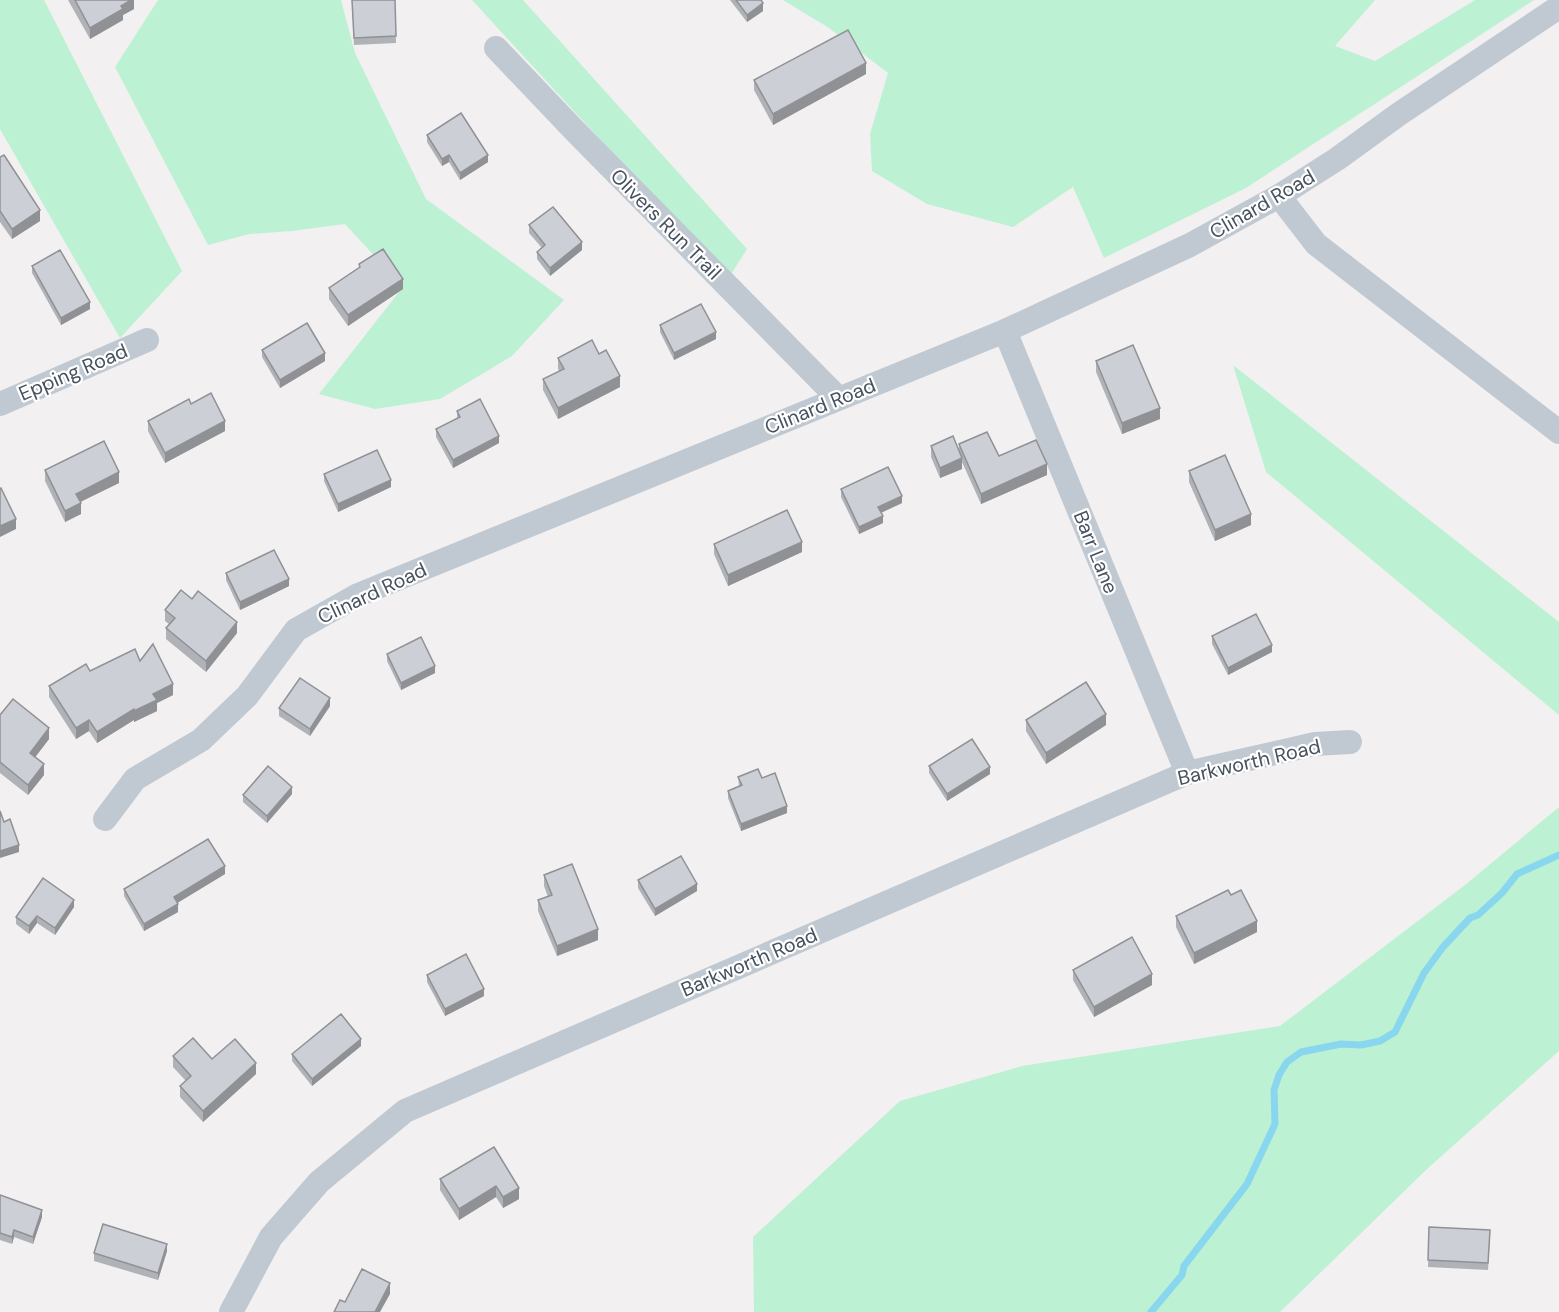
<svg xmlns="http://www.w3.org/2000/svg" width="1559" height="1312" font-family="'DM Sans',sans-serif">
  <style>
    .green { fill: #bdf1d3 }
    .lines { fill: none; stroke-linecap: round; stroke-linejoin: round }
    .stream { stroke: #89d6ef; stroke-width: 7 }
    .minor { stroke: #c0c9d2; stroke-width: 24 }
    .wall { fill: #afb2b7 }
    .shaded-wall { fill: #8f9195 }
    .building { fill: #cccfd5; stroke: #8f9195; stroke-width: 1.5 }
    .labels { text-anchor: middle; dominant-baseline: central; stroke-width: 4.5; stroke-linejoin: round; paint-order: stroke }
    .street-label { font-size: 20px; fill: #47525e; stroke: #fff }
  </style>
  <rect width="100%" height="100%" fill="#f2f0f0"/>
  <!-- green -->
  <g class="green">
    <polygon points="0,0 44,0 182,271 120,338 0,129"/>
    <polygon points="158,0 341,0 355,53 426,199 564,300 512,356 440,399 375,409 319,394 403,287 345,224 292,231 249,234 208,245 115,67"/>
    <polygon points="472,0 523,0 747,249 728,279"/>
    <polygon points="783,0 1375,0 1335,46 1375,61 1475,0 1534,0 1246,188 1104,258 1073,187 1013,227 927,204 872,171 870,134 888,73 829,28"/>
    <polygon points="1233,365 1559,622 1559,715 1266,472"/>
    <polygon points="1559,807 1559,1051 1427,1169 1280,1312 754,1312 753,1237 900,1101 1022,1066 1280,1026 1465,885"/>
  </g>
  <g class="lines">
    <!-- stream -->
    <polyline class="stream" points="1151,1312 1182,1275 1184,1266 1247,1184 1275,1124 1274,1090 1279,1075 1287,1062 1301,1052 1341,1044 1361,1045 1380,1041 1395,1032 1424,973 1443,947 1470,918 1478,915 1502,893 1517,874 1559,855"/>
    <!-- minor -->
    <g class="minor">
      <polyline points="496,48 574,130 838,398"/>
      <polyline points="1279,196 1316,244 1559,432"/>
      <polyline points="1005,331 1187,773"/>
      <polyline points="0,404 147,340"/>
      <polyline points="105,819 135,779 201,740 247,696 296,630 358,595 1005,331 1190,245 1279,196 1337,159 1399,114 1559,7"/>
      <polyline points="231,1312 271,1237 319,1182 405,1111 1187,773 1315,744 1350,742"/>
    </g>
  </g>
  <!-- wall -->
  <g class="wall">
    <polygon points="68,0 134,0 134,9 123,15 123,20 90,39"/>
    <polygon points="352,0 395,0 396,43 354,45"/>
    <polygon points="730,0 761,0 763,11 747,22"/>
    <polygon points="866,74 773,125 754,90 754,80"/>
    <polygon points="427,135 488,162 460,180 449,162 442,166 427,142"/>
    <polygon points="0,157 40,221 12,239 0,222"/>
    <polygon points="529,225 582,250 550,276 537,259 537,252 542,248 529,233"/>
    <polygon points="359,264 403,289 348,326 329,299 329,288 359,268"/>
    <polygon points="32,266 90,309 61,325 32,273"/>
    <polygon points="660,325 716,339 674,360 660,332"/>
    <polygon points="262,350 325,361 280,388 262,357"/>
    <polygon points="599,354 620,387 558,419 543,390 543,379 559,371 558,369 558,358"/>
    <polygon points="1096,361 1160,419 1122,434 1096,372"/>
    <polygon points="191,404 225,431 165,463 148,431 148,421"/>
    <polygon points="457,411 499,443 453,468 436,437 436,429 457,418"/>
    <polygon points="959,444 999,456 1047,475 981,504 962,462 962,469 940,478 931,457 931,446 959,450"/>
    <polygon points="45,470 119,483 80,502 81,514 65,522 45,481"/>
    <polygon points="1189,471 1251,525 1215,541 1189,482"/>
    <polygon points="324,474 391,487 338,512 324,481"/>
    <polygon points="841,489 902,503 881,513 883,523 859,534 841,497"/>
    <polygon points="714,544 802,552 728,586 714,554"/>
    <polygon points="226,573 289,586 240,610 226,580"/>
    <polygon points="165,610 237,633 206,672 166,639 166,628 169,624 165,621"/>
    <polygon points="1212,636 1272,652 1228,675 1212,644"/>
    <polygon points="387,654 435,673 401,690 387,661"/>
    <polygon points="140,661 173,695 157,703 157,711 134,722 134,720 97,743 89,731 76,739 49,697 49,686 90,671"/>
    <polygon points="330,706 310,736 279,716 279,708"/>
    <polygon points="0,715 49,739 35,757 44,775 28,795 0,773"/>
    <polygon points="1026,720 1106,725 1046,764 1026,731"/>
    <polygon points="929,766 990,774 947,801 929,773"/>
    <polygon points="738,777 762,778 787,813 741,831 728,798 728,791 739,786"/>
    <polygon points="292,794 267,823 243,802 243,795"/>
    <polygon points="225,874 177,903 178,912 144,931 124,896 124,889"/>
    <polygon points="544,875 598,940 557,956 538,911 538,900 548,897 544,886"/>
    <polygon points="638,880 697,891 655,916 638,888"/>
    <polygon points="1231,895 1257,932 1194,964 1176,927 1176,916"/>
    <polygon points="74,907 55,935 37,923 29,934 16,924 16,917"/>
    <polygon points="1073,970 1152,985 1094,1017 1073,980"/>
    <polygon points="427,975 484,996 445,1016 427,982"/>
    <polygon points="361,1046 312,1086 292,1061 292,1054"/>
    <polygon points="173,1056 212,1059 256,1074 203,1122 180,1097 180,1086 186,1081 173,1067"/>
    <polygon points="440,1179 519,1188 519,1199 503,1208 496,1197 459,1220 440,1190"/>
    <polygon points="0,1195 42,1217 33,1244 14,1237 12,1244 0,1240"/>
    <polygon points="1429,1227 1490,1237 1488,1270 1428,1267"/>
    <polygon points="167,1251 158,1280 94,1261 94,1253"/>
  </g>
  <!-- shaded-wall -->
  <g class="shaded-wall">
    <polygon points="131,0 134,0 134,9 123,15 123,20 90,39 90,28 121,6"/>
    <polygon points="763,3 763,11 747,22 747,15"/>
    <polygon points="866,63 866,74 773,125 773,114"/>
    <polygon points="449,155 449,162 442,166 442,159"/>
    <polygon points="488,155 488,162 460,180 460,173"/>
    <polygon points="40,210 40,221 12,239 12,229"/>
    <polygon points="582,242 582,250 550,276 550,268"/>
    <polygon points="403,279 403,289 348,326 348,315"/>
    <polygon points="90,302 90,309 61,325 61,318"/>
    <polygon points="716,332 716,339 674,360 674,353"/>
    <polygon points="325,353 325,361 280,388 280,380"/>
    <polygon points="620,376 620,387 558,419 558,408"/>
    <polygon points="1160,408 1160,419 1122,434 1122,423"/>
    <polygon points="225,421 225,431 165,463 165,453"/>
    <polygon points="499,436 499,443 453,468 453,460"/>
    <polygon points="962,458 962,469 940,478 940,468"/>
    <polygon points="1047,464 1047,475 981,504 981,494"/>
    <polygon points="119,472 119,483 76,504 76,494"/>
    <polygon points="391,480 391,487 338,512 338,504"/>
    <polygon points="902,496 902,503 878,514 878,507"/>
    <polygon points="81,503 81,514 65,522 65,511"/>
    <polygon points="1251,514 1251,525 1215,541 1215,530"/>
    <polygon points="883,516 883,523 859,534 859,527"/>
    <polygon points="16,519 16,529 0,537 0,526"/>
    <polygon points="802,542 802,552 728,586 728,575"/>
    <polygon points="289,579 289,586 240,610 240,602"/>
    <polygon points="237,622 237,633 206,672 206,661"/>
    <polygon points="1272,645 1272,652 1228,675 1228,668"/>
    <polygon points="435,666 435,673 401,690 401,683"/>
    <polygon points="173,684 173,695 157,703 157,711 134,722 134,711 153,694"/>
    <polygon points="330,698 330,706 310,736 310,729"/>
    <polygon points="134,709 134,720 97,743 97,732"/>
    <polygon points="1106,714 1106,725 1046,764 1046,753"/>
    <polygon points="89,720 89,731 76,739 76,728"/>
    <polygon points="49,728 49,739 30,764 30,753"/>
    <polygon points="44,764 44,775 28,795 28,785"/>
    <polygon points="990,767 990,774 947,801 947,794"/>
    <polygon points="292,787 292,794 267,823 267,816"/>
    <polygon points="787,806 787,813 741,831 741,824"/>
    <polygon points="19,845 19,852 0,858 0,851"/>
    <polygon points="225,866 225,874 174,905 174,897"/>
    <polygon points="697,884 697,891 655,916 655,909"/>
    <polygon points="74,900 74,907 55,935 55,928"/>
    <polygon points="178,904 178,912 144,931 144,924"/>
    <polygon points="37,916 37,923 29,934 29,926"/>
    <polygon points="1257,921 1257,932 1194,964 1194,953"/>
    <polygon points="598,929 598,940 557,956 557,946"/>
    <polygon points="1152,974 1152,985 1094,1017 1094,1007"/>
    <polygon points="484,989 484,996 445,1016 445,1009"/>
    <polygon points="361,1039 361,1046 312,1086 312,1079"/>
    <polygon points="256,1063 256,1074 203,1122 203,1111"/>
    <polygon points="496,1186 496,1197 459,1220 459,1209"/>
    <polygon points="519,1188 519,1199 503,1208 503,1197"/>
    <polygon points="42,1210 42,1217 33,1244 33,1237"/>
    <polygon points="14,1230 14,1237 12,1244 12,1237"/>
    <polygon points="167,1244 167,1251 158,1280 158,1273"/>
    <polygon points="390,1283 390,1294 380,1312 375,1312"/>
  </g>
  <!-- building -->
  <g class="building">
    <polygon points="75,0 131,0 121,6 123,9 90,28"/>
    <polygon points="352,0 395,0 396,36 354,38"/>
    <polygon points="736,0 761,0 763,3 747,15"/>
    <polygon points="848,30 866,63 773,114 754,80"/>
    <polygon points="461,113 488,155 460,173 449,155 442,159 427,135"/>
    <polygon points="4,155 40,210 12,229 0,211 0,157"/>
    <polygon points="553,207 582,242 550,268 537,252 545,245 529,225"/>
    <polygon points="383,249 403,279 348,315 329,288 360,267 359,264"/>
    <polygon points="60,250 90,302 61,318 32,266"/>
    <polygon points="701,304 716,332 674,353 660,325"/>
    <polygon points="307,323 325,353 280,380 262,350"/>
    <polygon points="592,340 599,354 606,350 620,376 558,408 543,379 564,369 558,358"/>
    <polygon points="1133,345 1160,408 1122,423 1096,361"/>
    <polygon points="211,393 225,421 165,453 148,421 189,399 191,404"/>
    <polygon points="480,399 499,436 453,460 436,429 460,417 457,411"/>
    <polygon points="987,432 999,456 1036,440 1047,464 981,494 959,444"/>
    <polygon points="953,436 962,458 940,468 931,446"/>
    <polygon points="104,441 119,472 76,494 81,503 65,511 45,470"/>
    <polygon points="377,450 391,480 338,504 324,474"/>
    <polygon points="1225,455 1251,514 1215,530 1189,471"/>
    <polygon points="888,467 902,496 878,507 883,516 859,527 841,489"/>
    <polygon points="1,488 16,519 0,526 0,489"/>
    <polygon points="787,510 802,542 728,575 714,544"/>
    <polygon points="274,550 289,579 240,602 226,573"/>
    <polygon points="181,590 192,599 198,591 237,622 206,661 166,628 175,618 165,610"/>
    <polygon points="1256,614 1272,645 1228,668 1212,636"/>
    <polygon points="421,637 435,666 401,683 387,654"/>
    <polygon points="153,644 173,684 153,694 157,700 134,711 134,709 97,732 89,720 76,728 49,686 86,664 90,671 135,649 140,661"/>
    <polygon points="300,678 330,698 310,729 279,708"/>
    <polygon points="1086,682 1106,714 1046,753 1026,720"/>
    <polygon points="13,699 49,728 30,753 44,764 28,785 0,762 0,715"/>
    <polygon points="972,739 990,767 947,794 929,766"/>
    <polygon points="268,766 292,787 267,816 243,795"/>
    <polygon points="758,769 762,778 775,773 787,806 741,824 728,791 742,785 738,777"/>
    <polygon points="0,811 4,822 10,819 19,845 0,851"/>
    <polygon points="208,839 225,866 174,897 178,904 144,924 124,889"/>
    <polygon points="681,856 697,884 655,909 638,880"/>
    <polygon points="572,864 598,929 557,946 538,900 552,895 544,875"/>
    <polygon points="43,878 74,900 55,928 37,916 29,926 16,917"/>
    <polygon points="1228,890 1231,895 1241,890 1257,921 1194,953 1176,916"/>
    <polygon points="1132,937 1152,974 1094,1007 1073,970"/>
    <polygon points="466,954 484,989 445,1009 427,975"/>
    <polygon points="341,1014 361,1039 312,1079 292,1054"/>
    <polygon points="193,1038 212,1059 235,1039 256,1063 203,1111 180,1086 191,1076 173,1056"/>
    <polygon points="494,1147 519,1188 503,1197 496,1186 459,1209 440,1179"/>
    <polygon points="0,1195 42,1210 33,1237 14,1230 12,1237 0,1233"/>
    <polygon points="103,1224 167,1244 158,1273 94,1253"/>
    <polygon points="1429,1227 1490,1230 1488,1263 1428,1260"/>
    <polygon points="362,1269 390,1283 375,1312 334,1312 340,1300 345,1302"/>
  </g>
  <g class="labels">
    <!-- street labels -->
    <g class="street-label">
      <text transform="translate(1262 204) rotate(-30)">Clinard Road</text>
      <text transform="translate(666 224) rotate(45)">Olivers Run Trail</text>
      <text transform="translate(73 372) rotate(-23)">Epping Road</text>
      <text transform="translate(820 406) rotate(-22)">Clinard Road</text>
      <text transform="translate(1096 552) rotate(68)">Barr Lane</text>
      <text transform="translate(372 593) rotate(-25)">Clinard Road</text>
      <text transform="translate(1249 762) rotate(-13)">Barkworth Road</text>
      <text transform="translate(749 962) rotate(-23)">Barkworth Road</text>
    </g>
  </g>
</svg>
